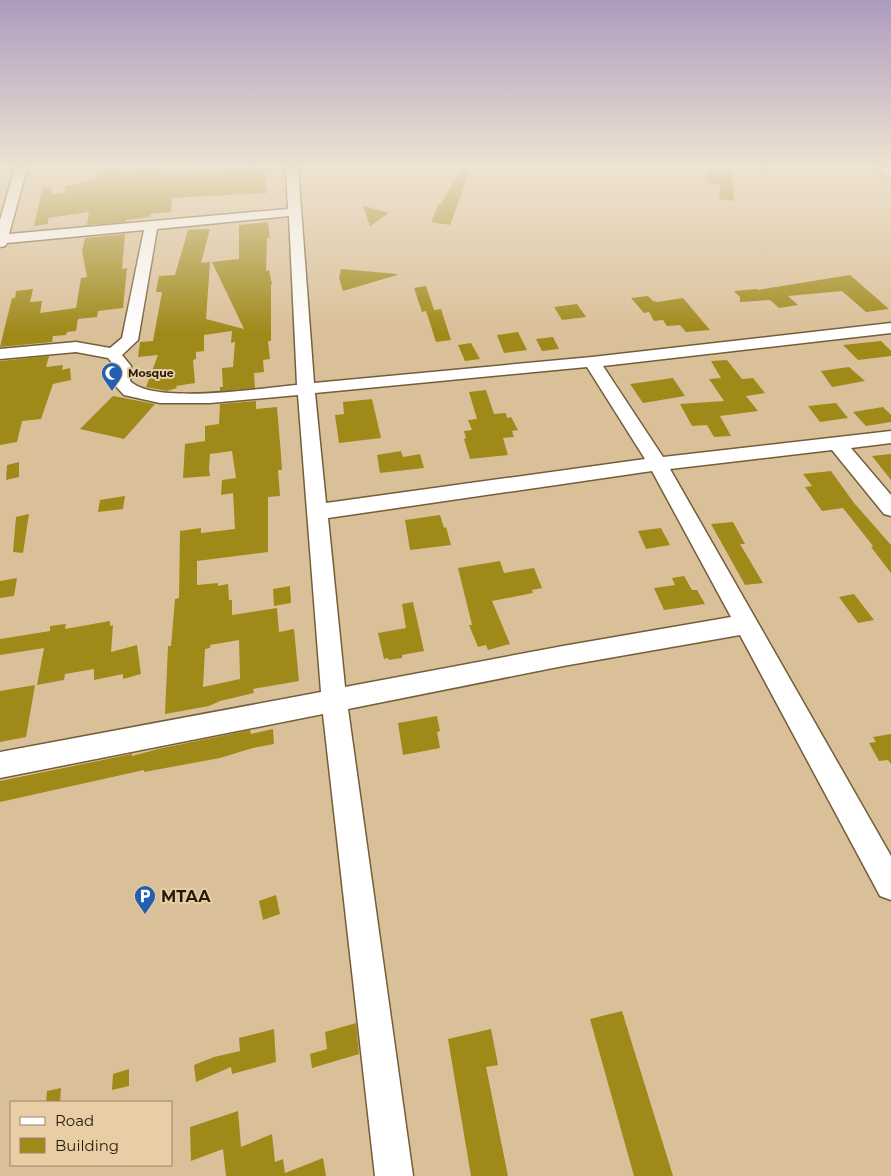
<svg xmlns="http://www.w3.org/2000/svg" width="891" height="1176" font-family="Montserrat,sans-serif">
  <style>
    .building { fill: #9f8919; fill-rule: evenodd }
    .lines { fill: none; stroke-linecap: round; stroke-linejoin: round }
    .minor-casing { stroke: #755d39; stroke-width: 3 }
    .minor { fill: #fff; fill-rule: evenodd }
    .labels { text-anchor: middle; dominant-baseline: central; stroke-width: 4; stroke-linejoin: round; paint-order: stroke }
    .far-poi-label { font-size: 11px; font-weight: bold; fill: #251b0c; stroke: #e8cda5; text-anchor: start }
    .near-poi-label { font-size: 16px; font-weight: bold; fill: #251b0c; stroke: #e8cda5; text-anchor: start }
  </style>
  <rect width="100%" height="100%" fill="#dac099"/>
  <!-- building -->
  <g class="building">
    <polygon points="99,168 118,168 117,170 168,168 165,174 237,168 264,168 267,193 172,198 171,212 150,214 150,217 126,220 126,222 87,225 89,212 48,218 48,224 34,226 43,186 52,187 51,194 66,193 65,186 81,184 80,182 97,178"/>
    <polygon points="461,168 471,168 450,225 431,222 439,204 441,204"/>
    <polygon points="724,168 732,168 734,201 719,199 721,185 707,183 707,170 724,171"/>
    <polygon points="363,206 389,213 370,226"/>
    <polygon points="268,222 270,238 267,238 266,271 269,270 272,284 271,285 271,341 268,341 270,359 263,360 264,372 254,373 255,388 220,391 220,387 223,387 222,368 233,367 235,342 231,343 232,331 204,335 204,351 196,352 196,359 193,360 195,383 176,386 177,388 167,391 146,387 158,355 138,357 140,342 153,341 162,292 156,292 159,276 175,275 188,230 210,229 201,263 210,262 206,319 244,329 212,262 239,259 239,225"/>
    <polygon points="125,234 122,269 127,268 123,308 98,311 97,317 78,319 76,331 67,332 66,335 53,336 52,342 0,347 12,298 15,298 16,291 33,289 30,302 42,301 40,313 76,308 81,278 87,277 82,251 85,238"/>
    <polygon points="341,269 397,274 397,275 343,291 339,278"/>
    <polygon points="850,275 889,309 866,312 842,291 788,296 798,305 779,308 770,300 740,302 740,297 734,291 756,289 758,290"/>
    <polygon points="426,286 434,310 441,309 451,340 436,342 426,311 422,312 414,288"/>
    <polygon points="648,296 653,301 657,302 683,298 710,330 686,332 680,325 667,326 663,320 654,321 649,312 644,313 631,298"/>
    <polygon points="577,304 586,317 562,320 554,307"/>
    <polygon points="518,332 527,350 504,353 497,335"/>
    <polygon points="553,337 559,349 542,351 536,339"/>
    <polygon points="881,341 891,351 891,356 858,360 843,345"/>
    <polygon points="471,343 480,359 465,361 458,345"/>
    <polygon points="49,356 46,367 63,365 62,370 70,368 71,380 53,384 41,419 22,421 17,442 0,445 0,361"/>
    <polygon points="727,360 742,379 753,378 765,393 746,396 758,411 720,416 731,436 714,437 707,425 692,426 680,404 724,401 709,379 721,378 711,361"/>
    <polygon points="849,367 865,381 832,387 821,371"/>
    <polygon points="673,378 685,396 643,403 630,384"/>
    <polygon points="486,390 494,414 506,413 507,418 511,417 518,430 512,431 514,437 503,438 508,455 470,459 464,439 466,438 464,431 472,430 468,420 477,419 469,392"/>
    <polygon points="113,396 155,404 124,439 80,429"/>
    <polygon points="372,399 381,438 339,443 335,415 344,414 343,402"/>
    <path d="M 256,401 L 256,409 L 277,407 L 281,455 L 282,470 L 278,470 L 280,496 L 268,497 L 268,552 L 197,561 L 197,585 L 218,583 L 218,586 L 228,584 L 229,600 L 232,600 L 232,615 L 277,608 L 279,632 L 294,629 L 299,681 L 253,689 L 254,693 L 220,701 L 209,706 L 165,714 L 168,646 L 171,646 L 175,599 L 179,598 L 180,531 L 201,528 L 201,533 L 235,529 L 233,493 L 221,495 L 222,480 L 236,478 L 232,451 L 210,454 L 209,469 L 210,476 L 183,478 L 185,444 L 205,441 L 205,426 L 219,424 L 220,404 ZM 239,640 L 240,679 L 203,687 L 205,649 L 210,648 L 210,645 Z"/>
    <polygon points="836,403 848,418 820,422 808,406"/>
    <polygon points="883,407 891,415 891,422 866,426 853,412"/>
    <polygon points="401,451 403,457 420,454 424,468 380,473 377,455"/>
    <polygon points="891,454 891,480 872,456"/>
    <polygon points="19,462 19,477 6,480 7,465"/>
    <polygon points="831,471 854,503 891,545 891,573 871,547 873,546 843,508 822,511 805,487 812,486 803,474"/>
    <polygon points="125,496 123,509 98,512 100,500"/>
    <polygon points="29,514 23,553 13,552 16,517"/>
    <polygon points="440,515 444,528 446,527 451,545 410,550 405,520"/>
    <polygon points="733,522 745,544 740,544 763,583 745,585 711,524"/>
    <polygon points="661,528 670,545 646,549 638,531"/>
    <polygon points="500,561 504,573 534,568 542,588 532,590 533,593 492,601 510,644 488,650 486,645 478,647 469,625 472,625 458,568"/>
    <polygon points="684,576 692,590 697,590 705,604 664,610 654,588 675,585 672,578"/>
    <polygon points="17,578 14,596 0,598 0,581"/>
    <polygon points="290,586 291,603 274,606 273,589"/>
    <polygon points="854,594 874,620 858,623 839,597"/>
    <polygon points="413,602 424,651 402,655 402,658 389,660 388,658 384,659 378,633 406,628 402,604"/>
    <polygon points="110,621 110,626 113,625 111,652 137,645 141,674 123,679 123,674 94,680 94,669 65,674 64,680 37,685 44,648 0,655 0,639 50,631 50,626 66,624 65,629"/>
    <polygon points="35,685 26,737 0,742 0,691"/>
    <polygon points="437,716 440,731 437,732 440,748 403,755 398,723"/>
    <polygon points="273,729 274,744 253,748 220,758 144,772 144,770 0,802 0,781 132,754 132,756 158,749 250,730 251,734"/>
    <polygon points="891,734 891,764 888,760 879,761 869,743 876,742 873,737"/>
    <polygon points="276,895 280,914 263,920 259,901"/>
    <polygon points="622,1011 673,1176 634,1176 590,1019"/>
    <polygon points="356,1023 359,1054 312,1068 310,1054 327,1049 325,1032"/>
    <polygon points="274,1029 276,1062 232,1074 231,1067 196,1082 194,1065 214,1057 240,1051 239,1038"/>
    <polygon points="491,1029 498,1065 486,1067 508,1176 471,1176 448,1039"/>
    <polygon points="129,1069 129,1086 112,1090 113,1074"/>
    <polygon points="61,1088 60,1102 46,1102 47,1091"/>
    <polygon points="238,1111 241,1147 272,1134 275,1162 283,1159 285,1173 323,1158 326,1176 226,1176 223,1149 191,1161 190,1127"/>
  </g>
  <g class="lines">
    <!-- minor casing -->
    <g class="minor-casing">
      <g id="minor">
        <path d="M 15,168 L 27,168 L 9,234 L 288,209 L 286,168 L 298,168 L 314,383 L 592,357 L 891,323 L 891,333 L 603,366 L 663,457 L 891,431 L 891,443 L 851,448 L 891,495 L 891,516 L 884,514 L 832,450 L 670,469 L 891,856 L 891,900 L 880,896 L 740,635 L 563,666 L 348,709 L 413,1176 L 375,1176 L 323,714 L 0,778 L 0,752 L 321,692 L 298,395 L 210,403 L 160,403 L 124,395 L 112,382 L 115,366 L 108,358 L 76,352 L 0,359 L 0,349 L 76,342 L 110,348 L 122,338 L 144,230 L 7,243 L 5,246 L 0,247 L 0,220 ZM 289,216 L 297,385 C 262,388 154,405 130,381 L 131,366 L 122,355 L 138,340 L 157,229 ZM 587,367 L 645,459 L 326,503 L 315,393 ZM 652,471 L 731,617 L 563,646 L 345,687 L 328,518 Z"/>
        <polygon points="878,168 891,168 891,178 887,177"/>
      </g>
    </g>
    <!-- minor -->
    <use href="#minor" class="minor"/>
  </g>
  <!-- sky -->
  <linearGradient id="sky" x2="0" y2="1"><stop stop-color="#ac9bbe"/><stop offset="0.5" stop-color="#eee3d1"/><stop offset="1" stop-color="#eee3d1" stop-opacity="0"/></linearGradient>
  <rect width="891" height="333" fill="url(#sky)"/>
  <!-- icons -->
  <defs>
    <g id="mosque-pin" transform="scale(1.125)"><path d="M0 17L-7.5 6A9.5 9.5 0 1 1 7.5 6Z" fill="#225fb1" stroke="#e8cda5"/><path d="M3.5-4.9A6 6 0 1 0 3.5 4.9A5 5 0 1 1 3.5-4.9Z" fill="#fff"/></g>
    <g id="parking-pin" transform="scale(1.125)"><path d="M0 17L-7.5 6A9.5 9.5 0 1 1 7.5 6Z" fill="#225fb1" stroke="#e8cda5"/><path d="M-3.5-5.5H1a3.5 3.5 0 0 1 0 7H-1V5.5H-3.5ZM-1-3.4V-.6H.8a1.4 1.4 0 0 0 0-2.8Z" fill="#fff"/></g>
  </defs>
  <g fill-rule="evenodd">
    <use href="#mosque-pin" x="112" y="373"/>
    <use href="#parking-pin" x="145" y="896"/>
  </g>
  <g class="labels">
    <!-- far-poi labels -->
    <g class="far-poi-label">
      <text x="128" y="373">Mosque</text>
    </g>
    <!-- near-poi labels -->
    <g class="near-poi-label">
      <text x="161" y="896">MTAA</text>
    </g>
  </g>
  <!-- legend -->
  <rect x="10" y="1101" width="162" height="65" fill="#e8cda5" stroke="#9a8668"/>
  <rect x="20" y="1117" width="25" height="8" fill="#ffffff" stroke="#9a8668"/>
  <text x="55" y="1126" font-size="15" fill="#251b0c">Road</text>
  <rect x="20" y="1138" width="25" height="15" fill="#9f8919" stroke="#9a8668"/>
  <text x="55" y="1151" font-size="15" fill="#251b0c">Building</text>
</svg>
